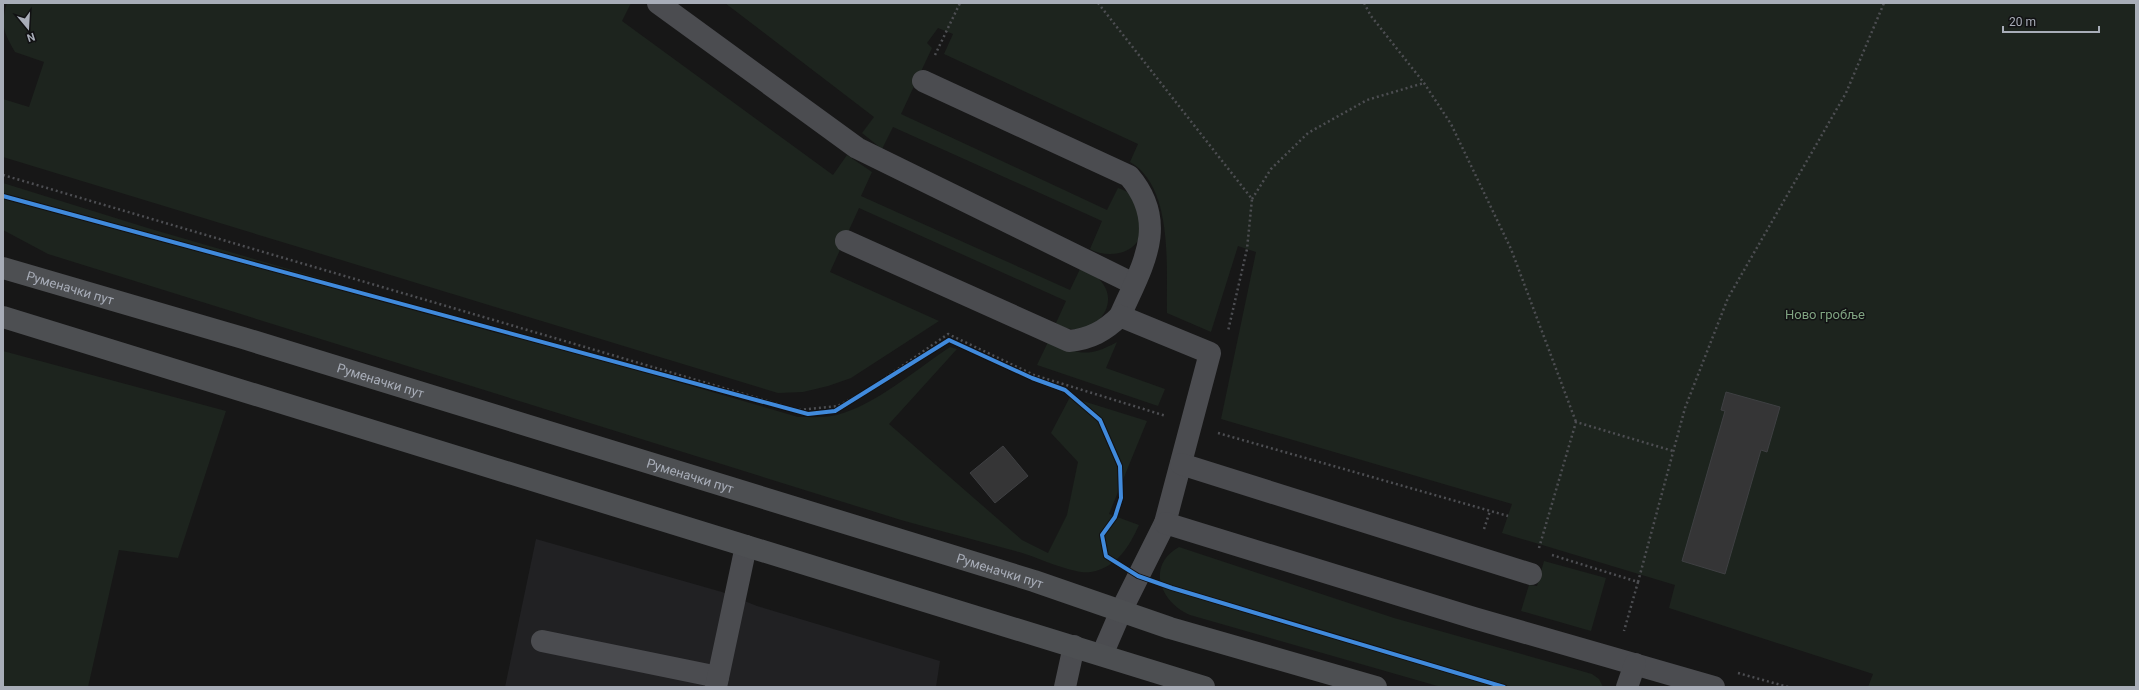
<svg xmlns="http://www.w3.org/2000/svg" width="2139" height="690" font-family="Roboto,sans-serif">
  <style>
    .built { fill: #212123 }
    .green { fill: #1d241e }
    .building { fill: #353536; stroke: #3f4043 }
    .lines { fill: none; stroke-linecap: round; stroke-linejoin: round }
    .path { stroke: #4d4e52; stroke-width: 2.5; stroke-dasharray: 2 3; stroke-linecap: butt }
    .minor { stroke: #4b4c50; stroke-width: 22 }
    .major { stroke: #4d4f52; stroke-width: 22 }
    .cycleway-casing { stroke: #111113; stroke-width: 6 }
    .cycleway { stroke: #408adc; stroke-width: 4 }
    .labels { text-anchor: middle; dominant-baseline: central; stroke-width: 3; stroke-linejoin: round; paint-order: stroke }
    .street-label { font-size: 13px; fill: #a8adb8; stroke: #111113 }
    .park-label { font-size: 13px; fill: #7fa381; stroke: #111113 }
  </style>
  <rect width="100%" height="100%" fill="#171717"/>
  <!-- built -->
  <polygon class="built" points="536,539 722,592 757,606 940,661 936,687 505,687"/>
  <!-- green -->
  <g class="green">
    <path d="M 7,3 L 631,3 L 622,21 L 833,175 L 847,155 L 872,172 L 861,196 L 1070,290 L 1080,269 C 1086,272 1095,275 1099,279 C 1126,306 1087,345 1056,323 L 1066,301 L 859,208 L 830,272 L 939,321 L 851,378 L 828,386 L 803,392 L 778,393 L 3,157 L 3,99 L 29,107 L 44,62 L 15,52 C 4,33 0,25 7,3 Z"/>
    <path d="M 725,3 L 2136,3 L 2136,687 L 1868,687 L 1873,674 L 1669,608 L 1675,585 L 1502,533 L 1512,504 L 1221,419 L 1256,252 L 1238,246 L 1211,332 L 1167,313 C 1166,269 1174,187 1130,162 L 1138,144 L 944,54 L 953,34 L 938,28 L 927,43 L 932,48 L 901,114 L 1107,210 L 1118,188 C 1137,194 1137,203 1139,220 C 1139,225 1141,232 1140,236 C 1133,256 1105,258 1090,249 L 1102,221 L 893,127 L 882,149 L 862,133 L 874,117 Z"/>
    <path d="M 3,183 L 151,229 L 798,417 C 811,417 825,418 837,415 C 875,405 917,369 950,347 L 957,349 L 889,424 L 1022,540 L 1048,553 L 1067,515 L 1078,462 L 1051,433 L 1070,397 L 1147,421 L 1109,514 L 1139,525 C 1129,547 1117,567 1091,572 C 1074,575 1037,557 1019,552 C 979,541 940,531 901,520 L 48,254 L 3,230 Z"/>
    <path d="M 1048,342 C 1079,353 1086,359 1117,342 L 1106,368 L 1165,389 L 1158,406 L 1037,365 Z"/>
    <polygon points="3,351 226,411 178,558 119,550 88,687 3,687"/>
    <path d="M 1179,547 L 1394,618 L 1592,674 L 1599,679 L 1603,687 L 1441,687 L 1190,615 C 1161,603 1145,566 1179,547 Z"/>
    <polygon points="1544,561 1606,578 1591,631 1521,611 1529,585 1537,586"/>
  </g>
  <!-- building -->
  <g class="building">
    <polygon points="1726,392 1780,407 1767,452 1761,450 1725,574 1682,561 1725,411 1721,410"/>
    <polygon points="1003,446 1028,476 995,503 970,473"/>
  </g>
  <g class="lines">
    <!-- path -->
    <g class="path">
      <polyline points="1098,3 1252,199 1247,249 1228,331"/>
      <polyline points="1364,3 1371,16 1424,83 1451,124 1511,249 1576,422"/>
      <polyline points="935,55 960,3"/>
      <polyline points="3,175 798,410 838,406 868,390 948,334 1034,375 1166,416"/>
      <polyline points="1252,199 1271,169 1308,133 1367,100 1424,83"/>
      <polyline points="1218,433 1508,516"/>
      <polyline points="1484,529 1490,511"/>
      <polyline points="1539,548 1576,422 1673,451"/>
      <polyline points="1552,555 1638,582 1624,631"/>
      <polyline points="1638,582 1685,408 1728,298 1846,93 1884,3"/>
      <polyline points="1738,673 1788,687"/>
    </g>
    <!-- minor -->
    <g class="minor">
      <polyline points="658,3 857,148 1134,284"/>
      <path d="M 923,81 L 1129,176 C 1170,224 1142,266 1120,316"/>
      <path d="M 846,241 L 1069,341 C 1090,339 1105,331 1120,316 L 1210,353 L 1165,523 L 1121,611 L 1102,655"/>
      <polyline points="1181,464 1531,574"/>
      <polyline points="1165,523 1474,618 1714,687"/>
      <polyline points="542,641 718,677"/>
      <polyline points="716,687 746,546"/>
      <polyline points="1065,687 1074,646"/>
      <polyline points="1627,687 1635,664"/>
    </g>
    <!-- major -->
    <g class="major">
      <path id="s1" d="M 3,268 L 243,338 L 1034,581 L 1170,628 L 1376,687"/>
      <polyline points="3,317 1204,687"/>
    </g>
    <!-- cycleway casing -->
    <g class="cycleway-casing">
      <polyline id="cycleway" points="3,196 808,414 835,411 949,340 1032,378 1065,390 1100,420 1120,466 1121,498 1115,517 1102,535 1106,556 1138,576 1172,588 1504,687"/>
    </g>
    <!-- cycleway -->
    <use href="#cycleway" class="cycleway"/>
  </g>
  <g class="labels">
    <!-- street labels -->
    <g class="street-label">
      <text stroke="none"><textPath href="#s1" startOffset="70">Руменачки пут</textPath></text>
      <text stroke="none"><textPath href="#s1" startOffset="394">Руменачки пут</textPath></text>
      <text stroke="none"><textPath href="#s1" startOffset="718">Руменачки пут</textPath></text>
      <text stroke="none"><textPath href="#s1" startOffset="1042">Руменачки пут</textPath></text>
    </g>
    <!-- park labels -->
    <g class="park-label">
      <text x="1825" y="314">Ново гробље</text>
    </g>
  </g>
  <!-- border -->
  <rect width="2139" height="690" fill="none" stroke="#a8adb8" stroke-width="8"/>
  <!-- north arrow -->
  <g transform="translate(28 28) rotate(162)" stroke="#111113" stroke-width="3" paint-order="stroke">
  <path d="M0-3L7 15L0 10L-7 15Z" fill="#a8adb8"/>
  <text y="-6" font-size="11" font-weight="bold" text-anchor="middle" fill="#a8adb8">N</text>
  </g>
  <!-- scale -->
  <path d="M2003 26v6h96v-6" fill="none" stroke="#a8adb8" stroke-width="2"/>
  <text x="2009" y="26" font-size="12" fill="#a8adb8" stroke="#111113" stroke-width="3" paint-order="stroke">20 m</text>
</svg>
